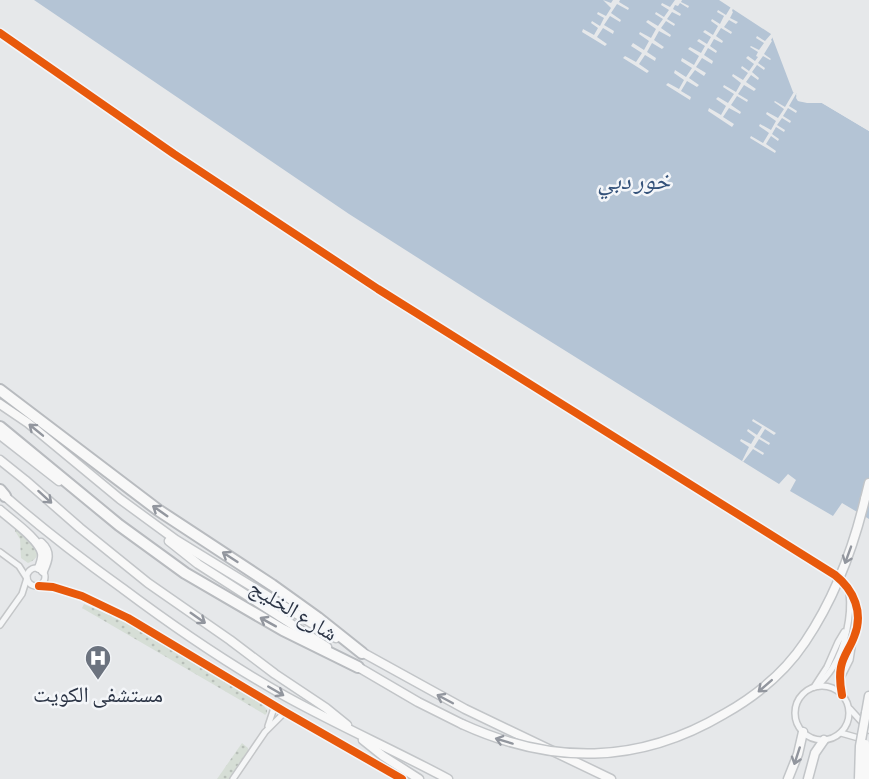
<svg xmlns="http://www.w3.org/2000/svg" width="869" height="779" font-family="'Sofia Sans Condensed','Noto Naskh Arabic',sans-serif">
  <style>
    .grass { fill: url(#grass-dots) }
    .water { fill: #b4c4d5 }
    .pier { fill: #e6e8ea }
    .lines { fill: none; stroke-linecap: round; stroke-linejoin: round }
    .street-casing { stroke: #c4c6c8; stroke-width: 8 }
    .primary-casing { stroke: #c2c5c8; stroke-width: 11 }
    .highway-casing { stroke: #b8bbbf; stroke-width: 14 }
    .street { stroke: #f5f6f7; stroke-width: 5 }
    .primary { stroke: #f8f8f8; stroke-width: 8 }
    .highway { stroke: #f8f8f8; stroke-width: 10 }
    .primary-bridge-casing { stroke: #c2c5c8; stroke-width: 11; stroke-linecap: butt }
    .primary-bridge { stroke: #f8f8f8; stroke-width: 8 }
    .cycleway-casing { stroke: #f4f6f9; stroke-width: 11 }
    .cycleway { stroke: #e8590c; stroke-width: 8 }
    .oneway { stroke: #92969e }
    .labels { text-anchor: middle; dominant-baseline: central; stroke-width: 5; stroke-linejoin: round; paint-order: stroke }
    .street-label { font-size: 22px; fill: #2b3445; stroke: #f4f6f9 }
    .poi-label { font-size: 22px; fill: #2b3445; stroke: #f4f6f9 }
    .water-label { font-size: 24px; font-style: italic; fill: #34527a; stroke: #f4f6f9 }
  </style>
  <defs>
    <pattern id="grass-dots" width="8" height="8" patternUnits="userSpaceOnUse" patternTransform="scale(1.5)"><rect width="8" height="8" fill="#d6ded6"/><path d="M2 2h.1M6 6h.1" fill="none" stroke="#b8bfb9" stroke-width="1.8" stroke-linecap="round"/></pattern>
  </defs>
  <rect width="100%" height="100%" fill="#e6e8ea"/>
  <!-- grass -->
  <g class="grass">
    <path d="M 16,528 C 26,537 51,554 28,563 L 21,558 L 20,539 L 15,531 Z"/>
    <polygon points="84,604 123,621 263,705 267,710 267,713 265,715 264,714 82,608"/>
    <polygon points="242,743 248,748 248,753 230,779 217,779"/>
  </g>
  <!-- water -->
  <polygon class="water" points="34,0 719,0 771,34 793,92 797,94 796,98 798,101 822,103 869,131 869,519 842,503 833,516 790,491 796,480 788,474 779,484 484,300 349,214"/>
  <!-- pier -->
  <g class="pier">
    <polygon points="603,0 611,3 613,0 620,0 619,2 629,8 628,10 617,4 611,13 621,20 620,22 610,16 604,25 614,31 613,34 603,28 597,37 607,44 605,46 582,32 583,29 594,35 598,28 591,23 592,21 600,26 604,18 597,14 598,12 606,16 611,8"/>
    <polygon points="675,0 682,0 681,2 689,6 688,8 680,3 678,6 675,5 673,9 681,14 680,16 672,12 667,19 675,24 674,26 666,21 661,28 671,35 670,37 659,31 654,40 664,47 662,49 652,43 647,52 656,58 655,61 645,55 639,64 649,71 647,73 623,58 625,56 636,62 642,53 631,46 633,43 644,50 649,41 639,34 640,32 651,38 656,29 646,22 648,20 658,26 663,19 655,14 656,12 664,17 669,10 661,5 662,3 670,7"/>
    <polygon points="732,5 734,6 732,11 733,12 730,18 738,22 736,24 729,20 724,27 732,32 731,34 721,28 716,36 723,41 722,43 714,39 710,46 717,51 716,53 708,48 704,55 713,61 712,64 702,58 696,67 706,73 704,76 695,70 689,78 699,85 697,87 687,81 681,91 691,97 690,100 666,85 668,83 679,89 684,80 674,73 675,70 686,77 692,68 681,61 682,58 694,65 699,56 688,49 690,47 701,53 705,46 697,41 699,39 707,44 711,37 703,32 705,30 713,35 718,26 711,21 712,19 720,24 724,16 717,12 718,10 726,15"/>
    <polygon points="772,33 774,35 771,40 772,41 764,54 771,59 770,60 763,56 758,63 765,68 764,70 757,65 752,72 759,78 758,80 751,75 746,82 756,89 754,91 744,85 738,94 748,100 747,102 737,96 731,105 741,112 740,114 729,108 723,117 734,124 732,127 708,111 709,108 721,115 726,106 716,99 718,97 728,103 734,94 723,87 724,85 736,92 741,83 732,76 733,74 743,80 748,73 741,68 742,66 749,71 754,64 746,58 748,56 755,61 758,57 756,56 758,52 750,47 751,46 759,50 764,43 756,38 757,36 765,41"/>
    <polygon points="795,90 798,91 796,94 800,94 800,98 807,100 823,100 869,128 869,131 822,103 807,103 798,101 796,94 789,106 797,111 796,113 788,108 783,116 791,121 790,123 782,118 777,125 785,130 784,132 776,127 772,134 779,139 778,141 771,136 766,144 776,151 775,153 750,138 751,136 763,143 769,133 759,126 760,124 771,130 776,121 766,114 767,112 778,118 784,109 774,102 775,101 785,107"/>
    <polygon points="753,419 776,433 774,435 765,429 760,437 770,443 769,445 759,439 754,447 764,453 763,455 753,449 743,462 742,461 749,447 740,441 741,439 751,444 755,437 747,431 748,429 757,435 762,427 752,421"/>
  </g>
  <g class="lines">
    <!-- street casing -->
    <g class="street-casing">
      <g id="street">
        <path d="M 0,33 L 174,154 L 378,289 L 835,575 C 854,590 864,613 854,637 C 850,648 843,656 841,667 C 839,677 840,685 842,695"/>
        <polyline points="0,552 19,566 26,577"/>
        <circle cx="36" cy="577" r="9"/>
        <polyline points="39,586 53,587 82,596 128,618 285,712 402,779"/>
        <polyline points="0,625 22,594 27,578"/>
        <polyline points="840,680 850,660 853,641"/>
        <path d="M 818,686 C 823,680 829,674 833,667 C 845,648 852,615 849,593"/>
        <circle cx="822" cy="713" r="27"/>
        <polyline points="814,687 827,667 838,642 844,632"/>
        <polyline points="850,709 869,730"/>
        <polyline points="268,726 275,705"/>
        <polyline points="841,733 862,739"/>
        <polyline points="233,779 265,732 285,712"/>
      </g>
    </g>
    <!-- primary casing -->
    <g class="primary-casing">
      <g id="primary">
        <polyline points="0,404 28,423 120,499 176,540 336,638"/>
        <polyline points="0,435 59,481"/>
        <polyline points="0,460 25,480 80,528 148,583 230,640 275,674 326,708 347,725"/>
        <path d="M 0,492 C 39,526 80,558 122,588 C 174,627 228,664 285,696 C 339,726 394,750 448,779"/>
        <polyline points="865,499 869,483"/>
        <path d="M 0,510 C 11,520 39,539 42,553 C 43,558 41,563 39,568"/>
        <polyline points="169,541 198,564 327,647"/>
        <path d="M 41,543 C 51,552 48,560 43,571"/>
        <polyline points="358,650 465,709 611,779"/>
        <polyline points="353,664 418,702 462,724"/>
        <polyline points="866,713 869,696"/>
        <polyline points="363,740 383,756 419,779"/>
        <polyline points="788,779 798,754 803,732"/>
        <polyline points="808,779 815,753 824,740"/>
      </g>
    </g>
    <!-- highway casing -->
    <g class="highway-casing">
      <g id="highway">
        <polyline points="0,390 158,510 272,585 318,618 362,653"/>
        <polyline points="0,427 119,525 185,573 283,630 358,667"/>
        <polyline points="0,490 5,496"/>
      </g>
    </g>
    <!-- street -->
    <use href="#street" class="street"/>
    <!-- primary -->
    <use href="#primary" class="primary"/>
    <!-- highway -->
    <use href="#highway" class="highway"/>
    <!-- primary-bridge casing -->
    <g class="primary-bridge-casing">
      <g id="primary-bridge">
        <path d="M 462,724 C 552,765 638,765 724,714 C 756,696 785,672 805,642 C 834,599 853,549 865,499"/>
        <polyline points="865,744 867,779"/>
        <polyline points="859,779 860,746 866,713"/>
      </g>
    </g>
    <!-- primary-bridge -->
    <use href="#primary-bridge" class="primary-bridge"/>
    <!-- cycleway casing -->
    <g class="cycleway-casing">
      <g id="cycleway">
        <path d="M 0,33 L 174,154 L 378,289 L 835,575 C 854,590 864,613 854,637 C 850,648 843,656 841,667 C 839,677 840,685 842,695"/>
        <polyline points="39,586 53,587 82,596 128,618 285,712 402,779"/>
      </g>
    </g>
    <!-- cycleway -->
    <use href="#cycleway" class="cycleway"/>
  </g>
  <!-- one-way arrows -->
  <defs><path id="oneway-shaft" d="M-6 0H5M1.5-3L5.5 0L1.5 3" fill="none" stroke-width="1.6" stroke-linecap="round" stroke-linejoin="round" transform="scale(1.5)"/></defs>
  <g class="oneway">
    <use href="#oneway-shaft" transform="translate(36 430) rotate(-141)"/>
    <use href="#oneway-shaft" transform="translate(45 497) rotate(42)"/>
    <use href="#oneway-shaft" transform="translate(160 511) rotate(-145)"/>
    <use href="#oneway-shaft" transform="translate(848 555) rotate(110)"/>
    <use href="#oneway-shaft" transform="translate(230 557) rotate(-147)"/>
    <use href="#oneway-shaft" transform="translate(198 618) rotate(35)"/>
    <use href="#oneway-shaft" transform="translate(268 622) rotate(-151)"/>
    <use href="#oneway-shaft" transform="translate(765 686) rotate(139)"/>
    <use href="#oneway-shaft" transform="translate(276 691) rotate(30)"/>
    <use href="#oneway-shaft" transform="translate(445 699) rotate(-152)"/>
    <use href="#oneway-shaft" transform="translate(504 741) rotate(-163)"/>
    <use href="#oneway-shaft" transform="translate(797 756) rotate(108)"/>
  </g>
  <!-- icons -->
  <defs>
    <g id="hospital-pin" transform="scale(1.35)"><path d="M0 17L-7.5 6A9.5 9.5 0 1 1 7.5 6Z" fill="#6c737f" stroke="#f4f6f9"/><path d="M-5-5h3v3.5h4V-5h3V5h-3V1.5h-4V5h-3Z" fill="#fff"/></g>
  </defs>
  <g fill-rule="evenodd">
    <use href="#hospital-pin" x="98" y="658"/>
  </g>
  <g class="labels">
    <!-- street labels -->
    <g class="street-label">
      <text transform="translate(293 611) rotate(31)">شارع الخليج</text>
    </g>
    <!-- poi labels -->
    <g class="poi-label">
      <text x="98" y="695">مستشفى الكويت</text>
    </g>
    <!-- water labels -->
    <g class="water-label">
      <text x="634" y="181">خور دبي</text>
    </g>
  </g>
</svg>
